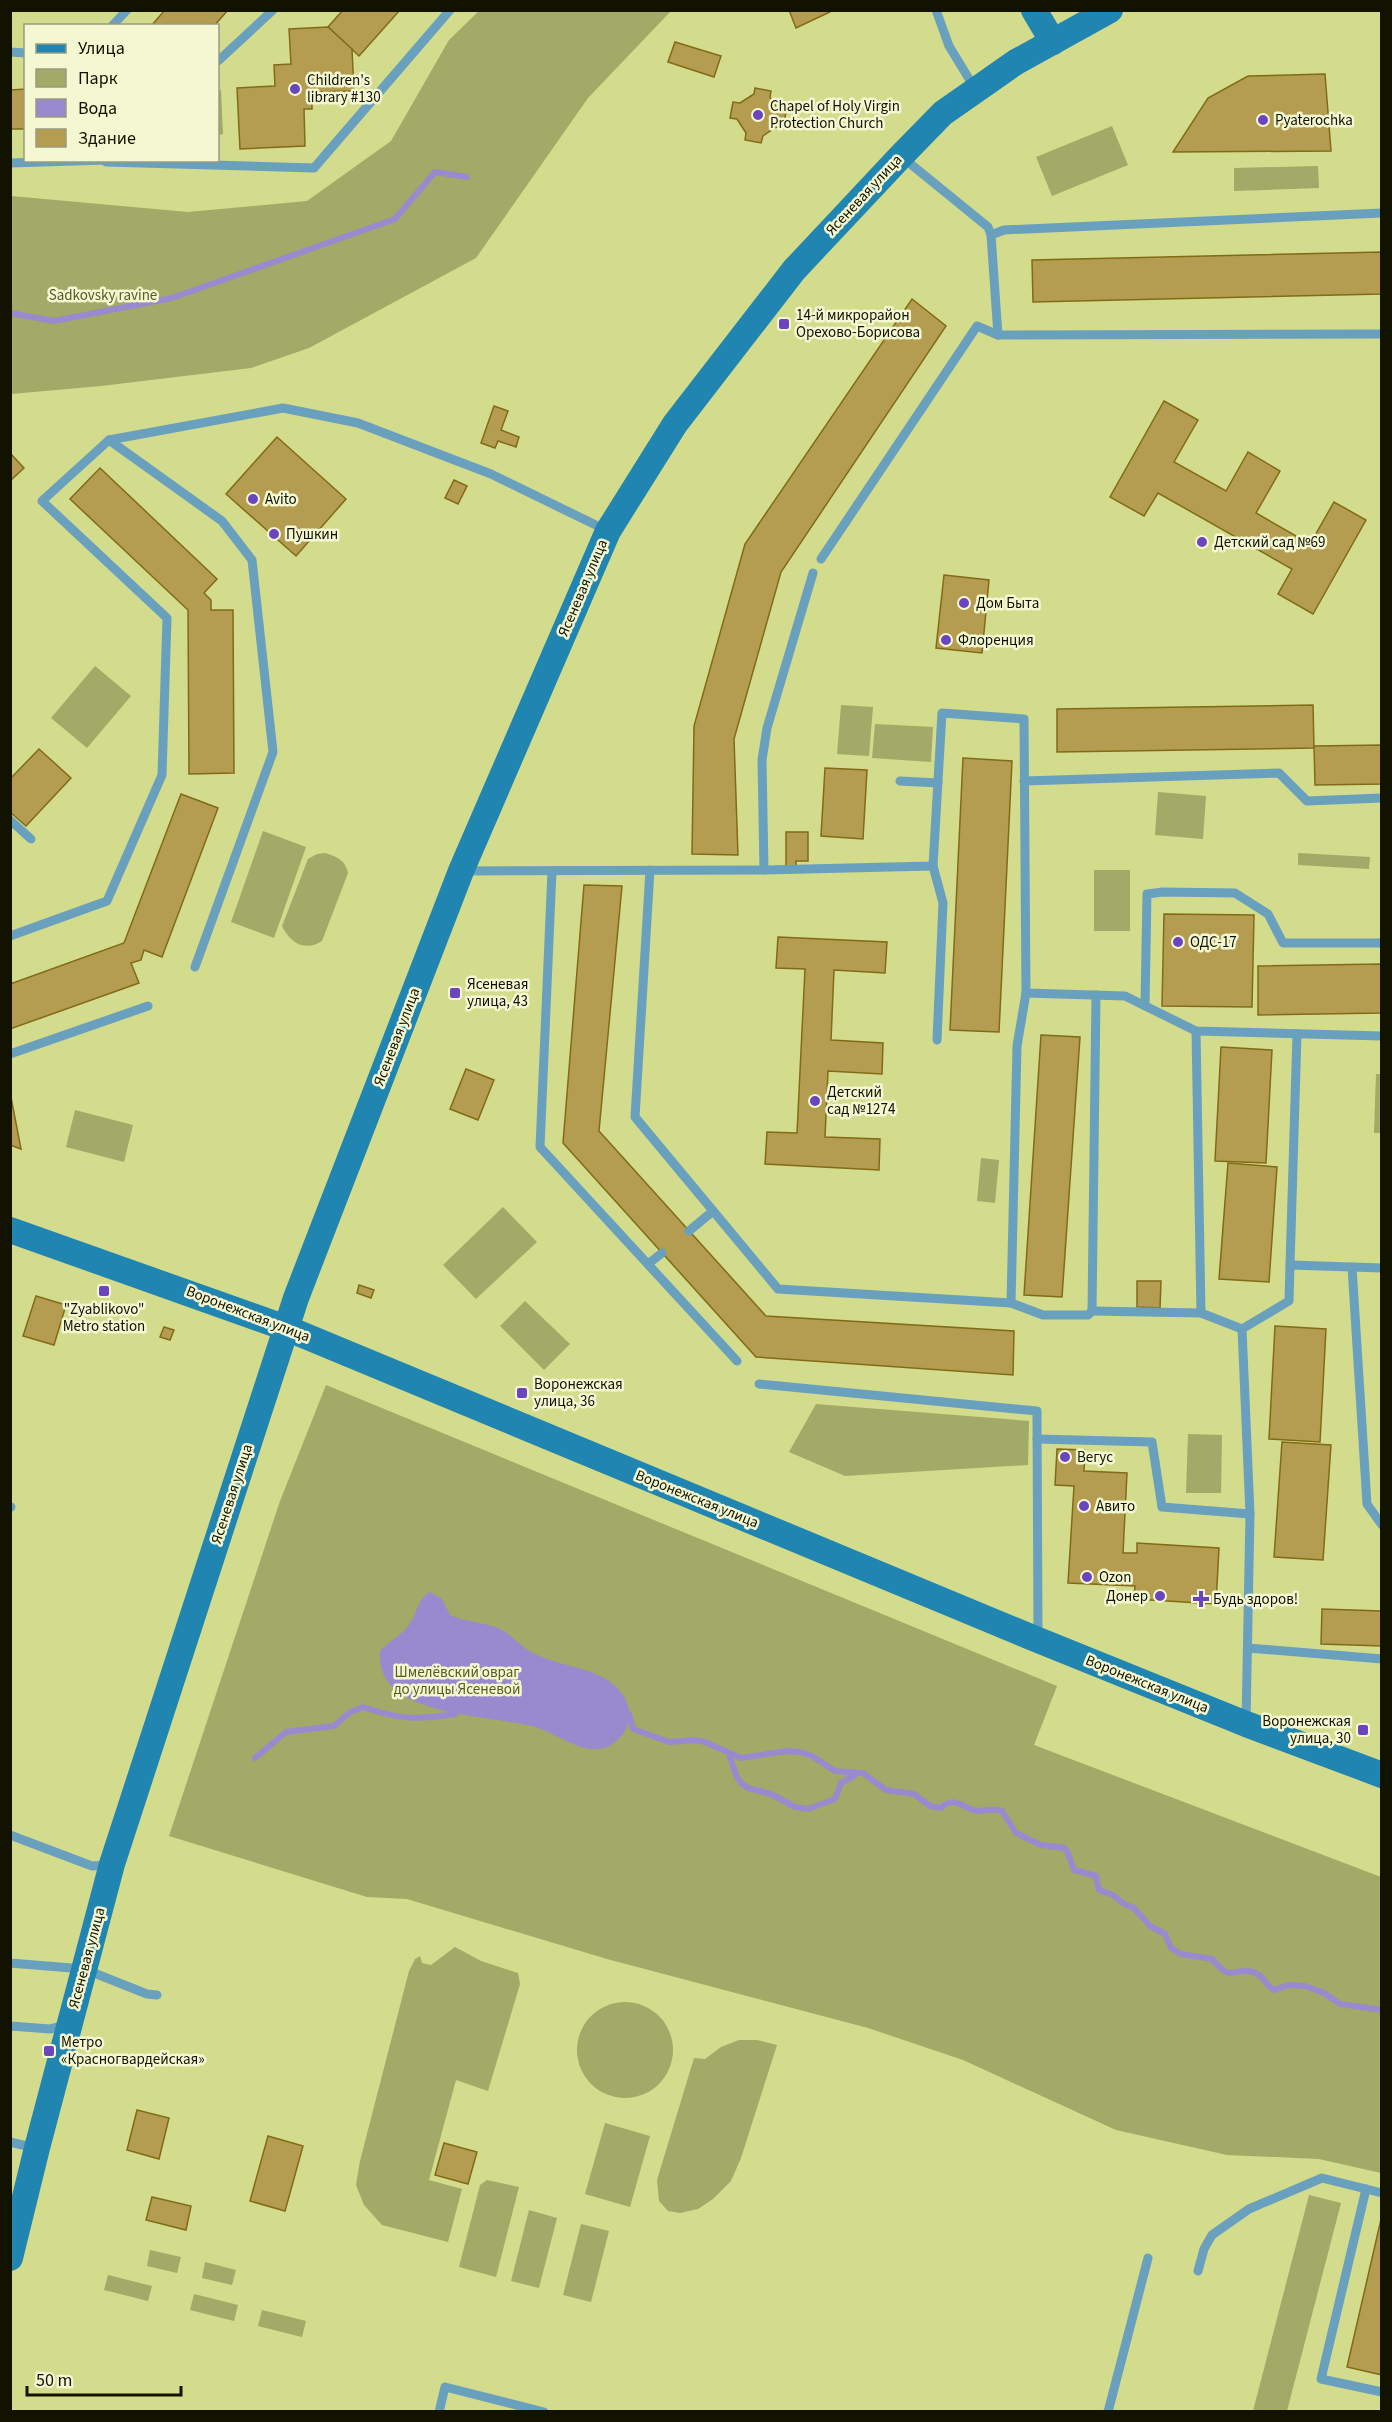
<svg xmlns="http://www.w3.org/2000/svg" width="1392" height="2422" font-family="'Source Sans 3',sans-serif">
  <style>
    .green { fill: #a3a966 }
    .water { fill: #988acf }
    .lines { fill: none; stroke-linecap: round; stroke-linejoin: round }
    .stream { stroke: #988acf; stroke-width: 6 }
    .building { fill: #b49d50; stroke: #816b16; stroke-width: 1.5 }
    .lane { stroke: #69a0be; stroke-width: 9 }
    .secondary { stroke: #2185b1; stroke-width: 26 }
    .poi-dot { fill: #6b45be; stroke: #f4f8d2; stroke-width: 2 }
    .labels { text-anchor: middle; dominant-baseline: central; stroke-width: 5; stroke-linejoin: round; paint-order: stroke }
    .poi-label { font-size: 15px; fill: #111300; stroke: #f4f8d2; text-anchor: start }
    .street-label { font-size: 15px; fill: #111300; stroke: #f4f8d2 }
    .park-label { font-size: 15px; fill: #585c24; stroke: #f4f8d2 }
  </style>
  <rect width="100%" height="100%" fill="#d3db8c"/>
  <!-- green -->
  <g class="green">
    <polygon points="480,10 671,11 588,98 476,258 309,348 251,368 101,386 11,394 11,196 188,212 307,201 391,141 449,40"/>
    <polygon points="221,89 223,134 218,135 218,93"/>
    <polygon points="1112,126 1128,165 1052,196 1036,157"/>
    <polygon points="1318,166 1319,188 1234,191 1234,168"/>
    <polygon points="95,666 131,696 87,748 51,718"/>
    <polygon points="841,705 873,707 869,756 837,754"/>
    <polygon points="875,724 933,727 931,762 872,758"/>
    <polygon points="1158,792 1206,796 1203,839 1155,835"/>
    <polygon points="263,831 306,847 274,938 231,922"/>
    <path d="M 325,853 C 338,857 345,860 348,873 L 322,941 C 305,952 290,943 282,926 L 308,859 L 317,854 Z"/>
    <polygon points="1298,853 1370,857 1369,869 1298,865"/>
    <rect x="1094" y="870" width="36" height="61"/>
    <polygon points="1376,1074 1381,1074 1381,1133 1374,1133"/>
    <polygon points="75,1110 133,1125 124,1162 66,1147"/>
    <polygon points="981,1158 999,1160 995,1203 977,1201"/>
    <polygon points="503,1207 537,1242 476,1299 443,1265"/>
    <polygon points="525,1301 570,1344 544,1370 500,1326"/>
    <polygon points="326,1385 1057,1686 1034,1745 1381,1877 1381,2173 1319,2159 1227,2155 1116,2130 963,2060 868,2028 607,1959 407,1899 367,1897 169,1836 280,1501"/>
    <polygon points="816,1404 1029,1421 1028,1465 845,1476 789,1452"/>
    <polygon points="1188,1434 1222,1435 1221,1493 1186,1493"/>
    <polygon points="455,1947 481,1961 518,1973 520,1984 488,2091 456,2080 429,2180 462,2189 448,2242 382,2225 364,2205 356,2185 360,2161 409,1971 415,1959 420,1956 422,1963 431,1965"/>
    <circle cx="625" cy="2050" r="48"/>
    <polygon points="739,2040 757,2040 777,2045 741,2158 731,2181 713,2199 698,2209 680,2213 668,2211 659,2201 657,2180 694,2058 705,2059 721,2047"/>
    <polygon points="605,2123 650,2136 630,2207 585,2194"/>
    <polygon points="487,2180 519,2187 496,2277 459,2267 480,2185"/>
    <polygon points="1309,2195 1341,2203 1287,2411 1253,2411"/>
    <polygon points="529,2210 557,2218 539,2288 511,2281"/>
    <polygon points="581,2224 609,2231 591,2302 563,2295"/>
    <polygon points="150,2250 181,2257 177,2273 147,2266"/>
    <polygon points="205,2262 236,2270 232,2285 202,2278"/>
    <polygon points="108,2275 152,2286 148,2301 104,2290"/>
    <polygon points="194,2294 238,2305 234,2321 190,2310"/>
    <polygon points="262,2310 306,2321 302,2337 258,2326"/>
  </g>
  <!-- water -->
  <path class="water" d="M 430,1592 L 442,1599 L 450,1615 C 465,1622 482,1622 498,1628 C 512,1634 521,1648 535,1654 C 555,1664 579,1666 600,1676 C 623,1687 639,1711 623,1734 C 618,1740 613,1745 605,1748 C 581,1755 555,1732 532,1726 C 495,1717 404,1715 385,1677 C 380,1668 380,1660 380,1651 C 390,1640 405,1634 412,1620 C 418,1609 418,1599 430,1592 Z"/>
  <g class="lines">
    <!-- stream -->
    <g class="stream">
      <polyline points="10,313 54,321 172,298 395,219 435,172 467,177"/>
      <path d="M 629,1714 L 633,1729 L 669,1742 L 694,1740 L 705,1742 L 741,1758 L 787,1751 L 800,1752 L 812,1756 L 835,1771 L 863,1773 L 886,1790 L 914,1794 L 930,1806 L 941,1808 C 955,1794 964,1810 978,1811 C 987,1811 992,1808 1002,1811 L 1016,1833 L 1028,1839 L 1041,1845 L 1064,1848 L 1067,1851 L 1074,1870 L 1096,1876 L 1099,1890 L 1113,1895 L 1124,1904 L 1134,1908 L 1150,1926 L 1165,1934 L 1171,1948 L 1181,1954 L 1212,1959 C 1234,1985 1231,1966 1253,1972 C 1264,1975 1265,1985 1274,1990 L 1288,1985 L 1305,1986 L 1324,1993 L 1340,2004 L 1382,2010"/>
      <polyline points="729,1754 736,1775 741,1783 748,1788 771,1794 795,1807 808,1809 835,1799 841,1783 854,1776"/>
      <path d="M 255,1758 L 286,1732 L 334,1726 L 349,1713 L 363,1707 C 402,1720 415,1720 455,1714"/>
    </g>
  </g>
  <!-- building -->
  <g class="building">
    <polygon points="165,10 228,10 214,26 151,26"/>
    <polygon points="343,10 400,10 359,56 328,27"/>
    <polygon points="789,10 834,10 796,28"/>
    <polygon points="328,27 352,49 354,91 312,92 312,109 304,109 305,146 240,149 237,88 275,86 274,65 291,64 289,29"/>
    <polygon points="675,42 721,56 714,77 668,62"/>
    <polygon points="1325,74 1331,151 1173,152 1208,98 1248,76"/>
    <polygon points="755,88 771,91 770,97 779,111 786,112 783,128 776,127 763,136 761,143 745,140 746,133 737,119 730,118 733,102 740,103 754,94"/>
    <polygon points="26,89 26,129 10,129 10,90"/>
    <polygon points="1382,252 1382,294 1033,302 1032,260"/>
    <polygon points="912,299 946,326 781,572 734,739 738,855 692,854 694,726 745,544"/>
    <polygon points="1164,401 1198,420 1174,462 1226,491 1248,452 1280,471 1256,513 1310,544 1334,502 1366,520 1313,614 1278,594 1292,569 1158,493 1144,516 1110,497"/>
    <polygon points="494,406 508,411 501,430 519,437 516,447 498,441 495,448 481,443"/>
    <polygon points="277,437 346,499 296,556 226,494"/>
    <polygon points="10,453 24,468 10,481"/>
    <polygon points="100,468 217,579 204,593 211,600 211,610 233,610 234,773 189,774 188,610 70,499"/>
    <polygon points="454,480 467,486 458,504 445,498"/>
    <polygon points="944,575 989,580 982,653 936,648"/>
    <polygon points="1313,705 1314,748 1057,752 1057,709"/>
    <polygon points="1382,745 1382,784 1315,785 1314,746"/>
    <polygon points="39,749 71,778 26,826 10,812 10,779"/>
    <polygon points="963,758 1012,761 999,1032 950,1030"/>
    <polygon points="825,768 867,770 863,839 821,836"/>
    <polygon points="181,794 218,808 162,957 144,950 141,960 131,963 139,983 10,1029 10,984 124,943"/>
    <polygon points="786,832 808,832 808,861 796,861 796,868 786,867"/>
    <polygon points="584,885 622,886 599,1131 766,1316 1014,1331 1013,1375 756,1357 563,1143"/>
    <polygon points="1164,914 1254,915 1252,1007 1162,1006"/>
    <polygon points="778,937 887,942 885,973 834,970 831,1040 883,1043 882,1074 828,1071 825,1137 880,1139 879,1170 765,1164 767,1132 797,1133 805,969 776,968"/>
    <polygon points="1382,964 1382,1013 1258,1015 1258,966"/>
    <polygon points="1041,1035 1080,1037 1062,1297 1024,1295"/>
    <polygon points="1221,1047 1272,1050 1266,1163 1215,1161"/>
    <polygon points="466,1069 494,1080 478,1120 450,1109"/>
    <polygon points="10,1092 21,1149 10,1145"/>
    <polygon points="1228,1163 1277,1167 1269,1282 1219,1279"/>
    <polygon points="1137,1281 1161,1281 1160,1308 1137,1307"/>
    <polygon points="359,1285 374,1290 371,1298 357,1293"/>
    <polygon points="36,1296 66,1305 54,1345 23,1336"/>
    <polygon points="1275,1326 1326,1329 1320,1442 1269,1439"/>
    <polygon points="164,1327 174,1330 170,1340 160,1337"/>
    <polygon points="1282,1442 1331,1445 1323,1560 1274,1557"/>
    <polygon points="1057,1449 1085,1450 1084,1471 1127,1473 1123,1553 1137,1553 1137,1543 1219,1548 1216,1604 1134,1599 1135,1586 1068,1583 1074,1486 1055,1485"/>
    <polygon points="1322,1609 1382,1611 1382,1646 1321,1644"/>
    <polygon points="137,2110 169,2118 159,2159 127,2150"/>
    <polygon points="268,2136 303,2146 285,2211 250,2201"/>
    <polygon points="444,2143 477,2152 468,2184 435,2175"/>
    <polygon points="152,2197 191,2206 186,2230 146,2220"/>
    <polygon points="1382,2215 1382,2375 1347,2367"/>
  </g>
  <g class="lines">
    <!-- lane -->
    <g class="lane">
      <polyline points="936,10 949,46 974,87"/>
      <polyline points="112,26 127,10"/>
      <polyline points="10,52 26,53"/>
      <polyline points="218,61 273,10"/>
      <polyline points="902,157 988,227 991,235 998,335 1382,334"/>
      <polyline points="106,162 314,168 450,10"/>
      <polyline points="10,163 107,160"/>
      <polyline points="991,235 1004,230 1382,213"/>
      <polyline points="109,440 222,521 252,560 273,752 195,967"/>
      <polyline points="821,559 977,326 998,335"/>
      <polyline points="900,781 938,783"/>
      <polyline points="1024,781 1279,773 1307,801 1382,798"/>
      <polyline points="10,820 31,839"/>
      <polyline points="933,866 943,903 937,1040"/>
      <polyline points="650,870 635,1117 778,1289 1011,1303"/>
      <polyline points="764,870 762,760 767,728 813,573"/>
      <polyline points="465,871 764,870 933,866 942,713 1024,719 1026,993 1125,996 1196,1031 1382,1036"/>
      <polyline points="552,871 540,1147 737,1361"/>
      <polyline points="10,936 107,901 162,775 167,618 42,501 109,440 283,408 358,423 491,474 606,530"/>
      <polyline points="1026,993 1017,1046 1011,1303 1043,1315 1088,1315 1092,1311 1096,995"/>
      <polyline points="1145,1006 1147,894 1163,892 1235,893 1268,914 1283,943 1382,943"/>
      <polyline points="1196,1031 1201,1313 1242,1329"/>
      <polyline points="10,1054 148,1006"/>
      <polyline points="689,1231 713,1211"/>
      <polyline points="648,1264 662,1253"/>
      <polyline points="1290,1265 1297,1034"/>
      <polyline points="1352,1267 1367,1504 1382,1525"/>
      <polyline points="1092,1311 1201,1313"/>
      <polyline points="759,1384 1037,1411 1038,1636"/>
      <polyline points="1037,1439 1152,1442 1162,1507 1250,1514 1246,1722"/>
      <polyline points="10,1507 11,1507"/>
      <polyline points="1250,1514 1242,1329 1289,1301 1290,1265 1382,1268"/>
      <polyline points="1248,1648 1382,1659"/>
      <polyline points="10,1835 92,1866 109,1865"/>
      <polyline points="10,1963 84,1969 147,1994 157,1995"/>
      <polyline points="10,2026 50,2029 67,2025"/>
      <polyline points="10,2142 35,2148"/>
      <polyline points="1366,2189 1321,2379 1382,2392"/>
      <polyline points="1198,2271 1204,2249 1212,2235 1249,2209 1322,2178 1382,2193"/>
      <polyline points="439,2412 445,2387 544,2412"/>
      <polyline points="1108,2412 1148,2258"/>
    </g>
    <!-- secondary -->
    <g class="secondary">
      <polyline points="1034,10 1053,42"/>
      <polyline points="10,1230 286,1328 1038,1640 1246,1724 1382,1775"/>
      <polyline points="10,2258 37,2148 112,1864 296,1298 461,871 608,531 675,424 794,270 901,156 943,113 976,90 1016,62 1110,10"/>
    </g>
  </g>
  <!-- markers -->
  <g class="poi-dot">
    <circle cx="295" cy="89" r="6"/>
    <circle cx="758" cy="115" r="6"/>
    <circle cx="1263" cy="120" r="6"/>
    <rect x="778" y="318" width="12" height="12" rx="3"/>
    <circle cx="253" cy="499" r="6"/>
    <circle cx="274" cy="534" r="6"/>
    <circle cx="1202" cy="542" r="6"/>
    <circle cx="964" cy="603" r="6"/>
    <circle cx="946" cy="640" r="6"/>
    <circle cx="1178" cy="942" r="6"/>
    <rect x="449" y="987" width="12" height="12" rx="3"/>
    <circle cx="815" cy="1101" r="6"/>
    <rect x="98" y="1285" width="12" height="12" rx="3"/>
    <rect x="516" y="1387" width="12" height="12" rx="3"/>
    <circle cx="1065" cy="1457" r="6"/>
    <circle cx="1084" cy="1506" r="6"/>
    <circle cx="1087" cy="1577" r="6"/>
    <circle cx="1160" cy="1596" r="6"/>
    <path d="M1198 1590h6v6h6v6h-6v6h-6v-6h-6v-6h6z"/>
    <rect x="1357" y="1724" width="12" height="12" rx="3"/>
    <rect x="43" y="2045" width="12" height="12" rx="3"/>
  </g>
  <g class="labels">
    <!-- poi labels -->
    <g class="poi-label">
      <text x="307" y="80">Children's<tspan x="307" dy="17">library #130</tspan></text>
      <text x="770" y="106">Chapel of Holy Virgin<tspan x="770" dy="17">Protection Church</tspan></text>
      <text x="1275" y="120">Pyaterochka</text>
      <text x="796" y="315">14-й микрорайон<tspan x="796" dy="17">Орехово-Борисова</tspan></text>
      <text x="265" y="499">Avito</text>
      <text x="286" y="534">Пушкин</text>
      <text x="1214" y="542">Детский сад №69</text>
      <text x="976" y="603">Дом Быта</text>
      <text x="958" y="640">Флоренция</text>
      <text x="1190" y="942">ОДС-17</text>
      <text x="467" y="984">Ясеневая<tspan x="467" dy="17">улица, 43</tspan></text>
      <text x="827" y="1092">Детский<tspan x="827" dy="17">сад №1274</tspan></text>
      <text x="104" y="1309" text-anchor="middle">"Zyablikovo"<tspan x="104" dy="17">Metro station</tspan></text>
      <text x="534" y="1384">Воронежская<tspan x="534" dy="17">улица, 36</tspan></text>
      <text x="1077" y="1457">Вегус</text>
      <text x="1096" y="1506">Авито</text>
      <text x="1099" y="1577">Ozon</text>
      <text x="1148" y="1596" text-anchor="end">Донер</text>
      <text x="1213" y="1599">Будь здоров!</text>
      <text x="1351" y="1721" text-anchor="end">Воронежская<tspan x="1351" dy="17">улица, 30</tspan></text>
      <text x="61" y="2042">Метро<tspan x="61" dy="17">«Красногвардейская»</tspan></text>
    </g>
    <!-- street labels -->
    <g class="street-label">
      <text transform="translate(864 195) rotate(-47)">Ясеневая улица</text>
      <text transform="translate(583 588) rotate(-67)">Ясеневая улица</text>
      <text transform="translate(397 1037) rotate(-69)">Ясеневая улица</text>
      <text transform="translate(248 1314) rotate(21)">Воронежская улица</text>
      <text transform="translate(232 1494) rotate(-72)">Ясеневая улица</text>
      <text transform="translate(697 1499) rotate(22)">Воронежская улица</text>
      <text transform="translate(1147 1684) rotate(22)">Воронежская улица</text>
      <text transform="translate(87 1958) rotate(-75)">Ясеневая улица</text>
    </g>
    <!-- park labels -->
    <g class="park-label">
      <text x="103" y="295">Sadkovsky ravine</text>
      <text x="457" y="1672">Шмелёвский овраг<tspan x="457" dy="17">до улицы Ясеневой</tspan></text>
    </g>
  </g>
  <!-- border -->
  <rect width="1392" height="2422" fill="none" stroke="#111300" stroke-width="24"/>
  <!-- legend -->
  <rect x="24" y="24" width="195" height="138" fill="#f4f8d2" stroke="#999c7e" stroke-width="1.5"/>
  <rect x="36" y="44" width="30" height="9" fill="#2185b1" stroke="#999c7e" stroke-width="1.5"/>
  <text x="78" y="54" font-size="18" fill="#111300">Улица</text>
  <rect x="36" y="69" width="30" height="18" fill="#a3a966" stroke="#999c7e" stroke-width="1.5"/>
  <text x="78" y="84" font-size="18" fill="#111300">Парк</text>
  <rect x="36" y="99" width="30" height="18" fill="#988acf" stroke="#999c7e" stroke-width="1.5"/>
  <text x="78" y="114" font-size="18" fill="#111300">Вода</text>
  <rect x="36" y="129" width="30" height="18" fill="#b49d50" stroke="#999c7e" stroke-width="1.5"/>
  <text x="78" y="144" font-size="18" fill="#111300">Здание</text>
  <!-- scale -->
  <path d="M27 2386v9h154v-9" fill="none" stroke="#111300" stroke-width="3"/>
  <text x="36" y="2386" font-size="18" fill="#111300" stroke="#f4f8d2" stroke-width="4.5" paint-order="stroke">50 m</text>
</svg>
